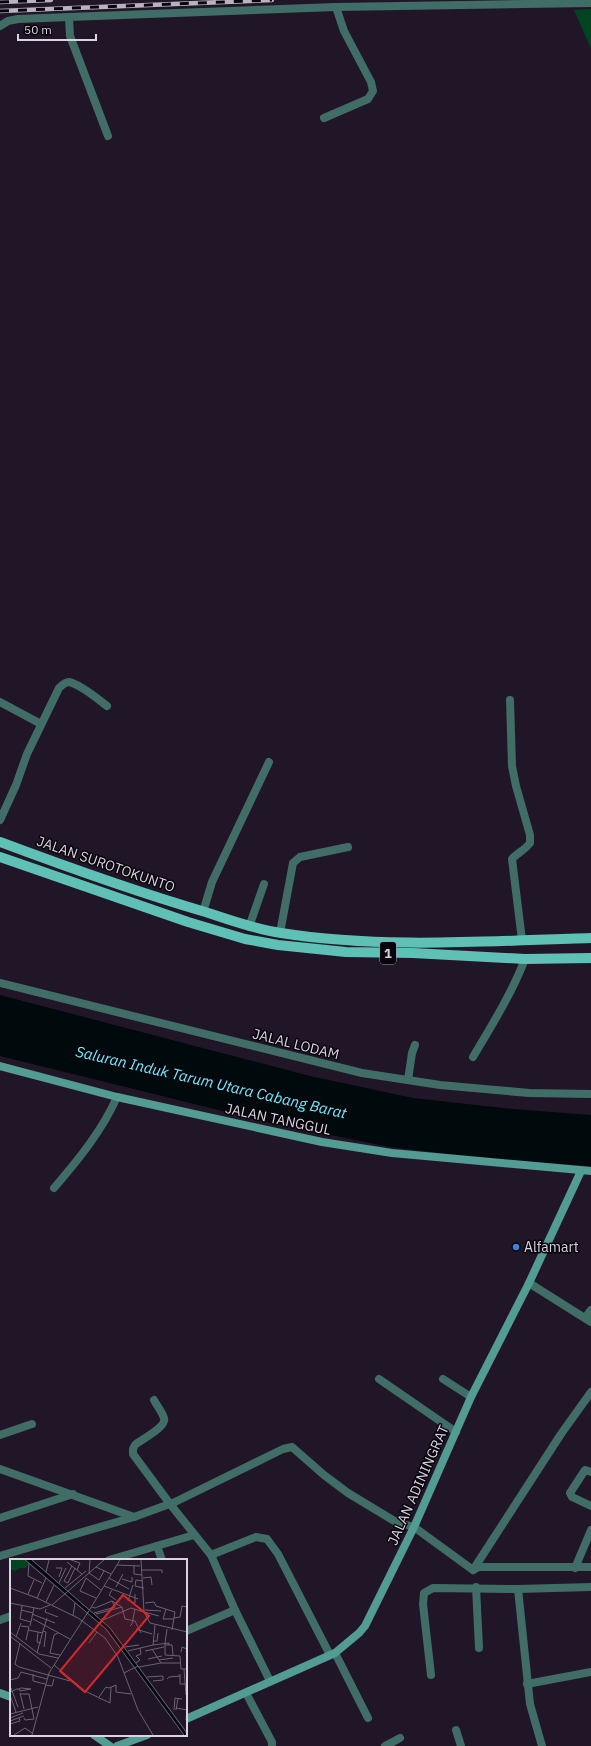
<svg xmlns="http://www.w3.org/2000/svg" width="591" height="1746" font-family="'IBM Plex Sans',sans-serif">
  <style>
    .green { fill: #00451f }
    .water { fill: #00090b }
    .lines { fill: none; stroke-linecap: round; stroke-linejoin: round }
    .street { stroke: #416d67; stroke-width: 8 }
    .secondary { stroke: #529c93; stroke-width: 8 }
    .primary { stroke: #5fc0b5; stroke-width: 10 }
    .rail-casing { stroke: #bab2bf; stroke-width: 4.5 }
    .rail { stroke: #08040b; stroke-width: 3; stroke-dasharray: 9; stroke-linecap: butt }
    .shop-dot { fill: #3f7fe0; stroke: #08040b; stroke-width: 1.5 }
    .labels { text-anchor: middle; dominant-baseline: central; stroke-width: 3; stroke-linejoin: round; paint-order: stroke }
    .shield { fill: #08040b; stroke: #9c95a0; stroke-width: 1 }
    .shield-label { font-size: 13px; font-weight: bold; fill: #dbd3e0 }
    .street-label { font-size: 14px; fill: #dbd3e0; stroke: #08040b }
    .poi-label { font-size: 14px; fill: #dbd3e0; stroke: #08040b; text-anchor: start }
    .water-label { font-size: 15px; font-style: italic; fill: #71edfe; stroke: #08040b }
    .inset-road { fill: none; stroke: #6b6272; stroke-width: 1 }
    .view { fill: #d62828; fill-opacity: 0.15; stroke: #d62828; stroke-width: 2 }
    .inset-edge { fill: none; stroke: #dbd3e0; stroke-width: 2 }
  </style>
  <rect width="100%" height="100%" fill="#211628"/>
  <!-- green -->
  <polygon class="green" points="591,9 591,49 574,10"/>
  <!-- water -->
  <polygon class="water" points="0,995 310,1076 413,1098 513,1109 591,1115 591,1166 482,1158 390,1147 271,1123 0,1056"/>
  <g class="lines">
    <!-- street -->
    <g class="street">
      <polyline points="69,17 70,36 108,136"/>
      <polyline points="0,26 8,21 18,19 69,17 336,7 591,3"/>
      <polyline points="324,118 368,99 373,91 371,82 344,31 336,7"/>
      <path d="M 510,700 L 512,766 L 516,786 L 530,835 L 530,843 C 525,850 517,853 512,859 L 522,940"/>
      <polyline points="0,702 41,724"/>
      <path d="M 0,820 L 16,785 L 27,754 L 59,688 C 62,685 65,682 69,682 C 80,684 98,699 107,706"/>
      <polyline points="203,912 212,882 269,762"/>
      <polyline points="249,927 264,884"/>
      <polyline points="280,933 293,863 300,857 348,847"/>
      <polyline points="0,983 362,1073 440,1085 529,1093 591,1094"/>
      <path d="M 473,1057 C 492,1025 512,993 525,959"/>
      <polyline points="408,1080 412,1053 415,1045"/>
      <path d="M 54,1188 C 78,1160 102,1131 117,1097"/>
      <polyline points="529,1283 591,1322"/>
      <polyline points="585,1318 591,1310"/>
      <polyline points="379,1379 456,1432"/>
      <polyline points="443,1379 471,1397"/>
      <path d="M 154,1400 C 157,1406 162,1412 164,1418 C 167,1427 142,1439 135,1445 L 133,1449 L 133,1454 L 170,1504 L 211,1555 L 235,1610 L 270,1681"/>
      <polyline points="0,1435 32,1424"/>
      <polyline points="0,1469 134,1517 175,1502 283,1449 292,1447 324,1475 348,1493 396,1522 414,1527 473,1570"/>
      <polyline points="591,1472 585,1470 570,1493 572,1497 591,1506"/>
      <polyline points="0,1518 73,1494"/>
      <polyline points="157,1546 162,1560"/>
      <polyline points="211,1555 256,1537 267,1539 278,1554 330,1655"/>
      <polyline points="0,1556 134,1517"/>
      <polyline points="109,1560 194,1535"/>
      <polyline points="575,1568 591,1530"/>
      <polyline points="473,1570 561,1434 591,1392"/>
      <polyline points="473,1570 479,1567 591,1567"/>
      <polyline points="476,1587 479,1648"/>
      <polyline points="518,1589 530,1704 542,1746"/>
      <polyline points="0,1620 11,1616"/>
      <polyline points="186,1631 235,1610"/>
      <polyline points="335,1653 368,1718"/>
      <polyline points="431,1675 423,1604 424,1593 433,1588 518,1589 591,1587"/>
      <polyline points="527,1684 591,1672"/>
      <polyline points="246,1693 272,1742 272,1746"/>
      <polyline points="456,1730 461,1746"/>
      <polyline points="385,1746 400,1738"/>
    </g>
    <!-- secondary -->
    <g class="secondary">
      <polyline points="0,1066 117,1097 322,1142 392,1153 591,1171"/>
      <polyline points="0,1693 11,1697"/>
      <polyline points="186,1719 335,1653 359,1633 365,1626 414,1527 471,1397 529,1283 581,1171"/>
      <polyline points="94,1735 110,1746"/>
      <polyline points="117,1746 147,1735"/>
    </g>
    <!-- primary -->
    <g class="primary">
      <path d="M 0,842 C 67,867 133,891 202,911 C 228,919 253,929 281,933 C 383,949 488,941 591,938"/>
      <polyline points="0,857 188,922 245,939 278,945 346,952 413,953 525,959 591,958"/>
    </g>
    <!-- rail casing -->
    <g class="rail-casing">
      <g id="rail">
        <polyline points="0,2 51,0"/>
        <polyline points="0,11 272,0"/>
      </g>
    </g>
    <!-- rail -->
    <use href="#rail" class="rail"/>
  </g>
  <!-- markers -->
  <circle class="shop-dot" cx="516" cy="1247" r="4"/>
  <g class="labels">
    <!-- shield labels -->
    <rect class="shield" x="380" y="942" width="16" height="22" rx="3"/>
    <g class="shield-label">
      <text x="388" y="953">1</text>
    </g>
    <!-- street labels -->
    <g class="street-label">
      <text transform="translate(106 864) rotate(19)">JALAN SUROTOKUNTO</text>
      <text transform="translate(296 1044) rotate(14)">JALAL LODAM</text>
      <text transform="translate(278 1119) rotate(12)">JALAN TANGGUL</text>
      <text transform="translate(418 1485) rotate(-66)">JALAN ADININGRAT</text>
    </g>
    <!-- poi labels -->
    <g class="poi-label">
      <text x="524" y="1247">Alfamart</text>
    </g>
    <!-- water labels -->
    <g class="water-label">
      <text transform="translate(211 1082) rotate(13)">Saluran Induk Tarum Utara Cabang Barat</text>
    </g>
  </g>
  <!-- overview -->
  <g transform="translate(10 1559)">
    <rect width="177" height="177" fill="#211628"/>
    <path d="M 0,1 L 14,1 L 18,5 L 16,9 L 10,9 L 5,12 L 0,10 Z" fill="#00451f"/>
    <path d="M 17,1 L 21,1 L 100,69 L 177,176 L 174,176 L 97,70 Z" fill="#00090b"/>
    <path class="inset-road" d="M 15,1 L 96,70 L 174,176M 22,1 L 100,69 L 177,174M 61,1 L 70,4 L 67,11M 131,1 L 134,53M 57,3 L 72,15M 19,4 L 18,17 L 32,24M 107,6 L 130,7M 124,7 L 124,15 L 132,16M 86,8 L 101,15M 46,9 L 52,9 L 49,18M 131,11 L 152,11 L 152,14M 36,13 L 39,1M 79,14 L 89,21 L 94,12M 79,14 L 80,1M 76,19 L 70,32 L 86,39M 76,19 L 91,31M 99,19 L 119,30M 133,19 L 141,18 L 142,26M 112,20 L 122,23 L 122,18M 133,22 L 126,21 L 125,27 L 134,29M 49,24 L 56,9M 58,24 L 54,22 L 62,7M 58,24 L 65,9M 94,27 L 128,40M 106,28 L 113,15M 0,29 L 27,39 L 68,59 L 95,79 L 108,98 L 128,151 L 143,176M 55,29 L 76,12M 102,31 L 99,36 L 106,41M 18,35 L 24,21M 27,39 L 36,19M 102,42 L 112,48 L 115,60 L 125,62 L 131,74M 118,42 L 123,26M 36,43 L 44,26M 121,43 L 125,44 L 125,35M 0,44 L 30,50 L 40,46M 135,44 L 144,43 L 146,47 L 165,53 L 162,71M 42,46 L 94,1M 12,47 L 10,60 L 21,63M 82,48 L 85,49 L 102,42M 36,50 L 35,53 L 48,58M 156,50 L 153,60 L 164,60M 11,51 L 23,54M 135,51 L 151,52M 134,53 L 149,57M 84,54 L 105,48 L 102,42M 22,55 L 45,64M 77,55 L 110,1M 86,55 L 112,48M 63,57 L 65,44M 164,59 L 170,58 L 172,47 L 177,48M 23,60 L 60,80M 93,61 L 121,49 L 134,53 L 140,64 L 177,73M 11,67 L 19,68 L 16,81M 20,67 L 24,49M 120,67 L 122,65 L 125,50M 126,70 L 142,75M 18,71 L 33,74M 0,73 L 29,95 L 48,99M 28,73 L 27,83 L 31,84M 48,74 L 44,76 L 40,94 L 50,96M 0,77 L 41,109M 6,78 L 11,64M 143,82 L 147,82 L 148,74M 10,84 L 5,105 L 9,108 L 60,122M 79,84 L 87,73M 155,84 L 155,96 L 170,97 L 171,110 L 177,110M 155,84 L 157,70M 143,86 L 159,84 L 159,86M 155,86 L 162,86 L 163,96M 34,88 L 36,73 L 33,72 L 37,59M 115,88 L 129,86M 142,90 L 151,104M 118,92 L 143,86 L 145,66M 135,92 L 154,88M 171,93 L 172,88 L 177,90 L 176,93M 27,94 L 33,72M 138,100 L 152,97M 149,101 L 163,99M 126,104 L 130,101 L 126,97 L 131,95 L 130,89M 44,106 L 75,132 L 100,144 L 101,128M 129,108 L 151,104 L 170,104M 174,110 L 176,136M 114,114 L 128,107M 23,115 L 23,122 L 35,125M 170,115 L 170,125 L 177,125M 137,118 L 153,117 L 153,121 L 143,122M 157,120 L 159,118 L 170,117M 0,121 L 8,119 L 11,113 L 37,120M 35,126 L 42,127 L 44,120M 1,129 L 8,148M 0,133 L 7,130 L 9,130 L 11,129 L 21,130 L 10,132 L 9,130M 10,134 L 14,150M 10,135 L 19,135 L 24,160 L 15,161 L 14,159M 0,136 L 6,153M 89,138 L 96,128 L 99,129 L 106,126 L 106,133 L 121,135M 166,149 L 177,151 L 176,161M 164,151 L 165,139 L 172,140M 166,151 L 168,139M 0,155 L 28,148M 0,159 L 13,154M 0,162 L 14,157M 0,165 L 10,162 L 9,159M 4,176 L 15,169 L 22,174M 22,176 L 39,114 L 78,53"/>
    <path class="view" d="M 113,36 L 139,57 L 75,133 L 50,112 Z"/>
    <rect width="177" height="177" class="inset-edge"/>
  </g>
  <!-- scale -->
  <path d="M18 34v6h78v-6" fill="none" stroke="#dbd3e0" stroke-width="2"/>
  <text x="24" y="34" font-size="12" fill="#dbd3e0" stroke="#08040b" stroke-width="3" paint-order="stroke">50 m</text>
</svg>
